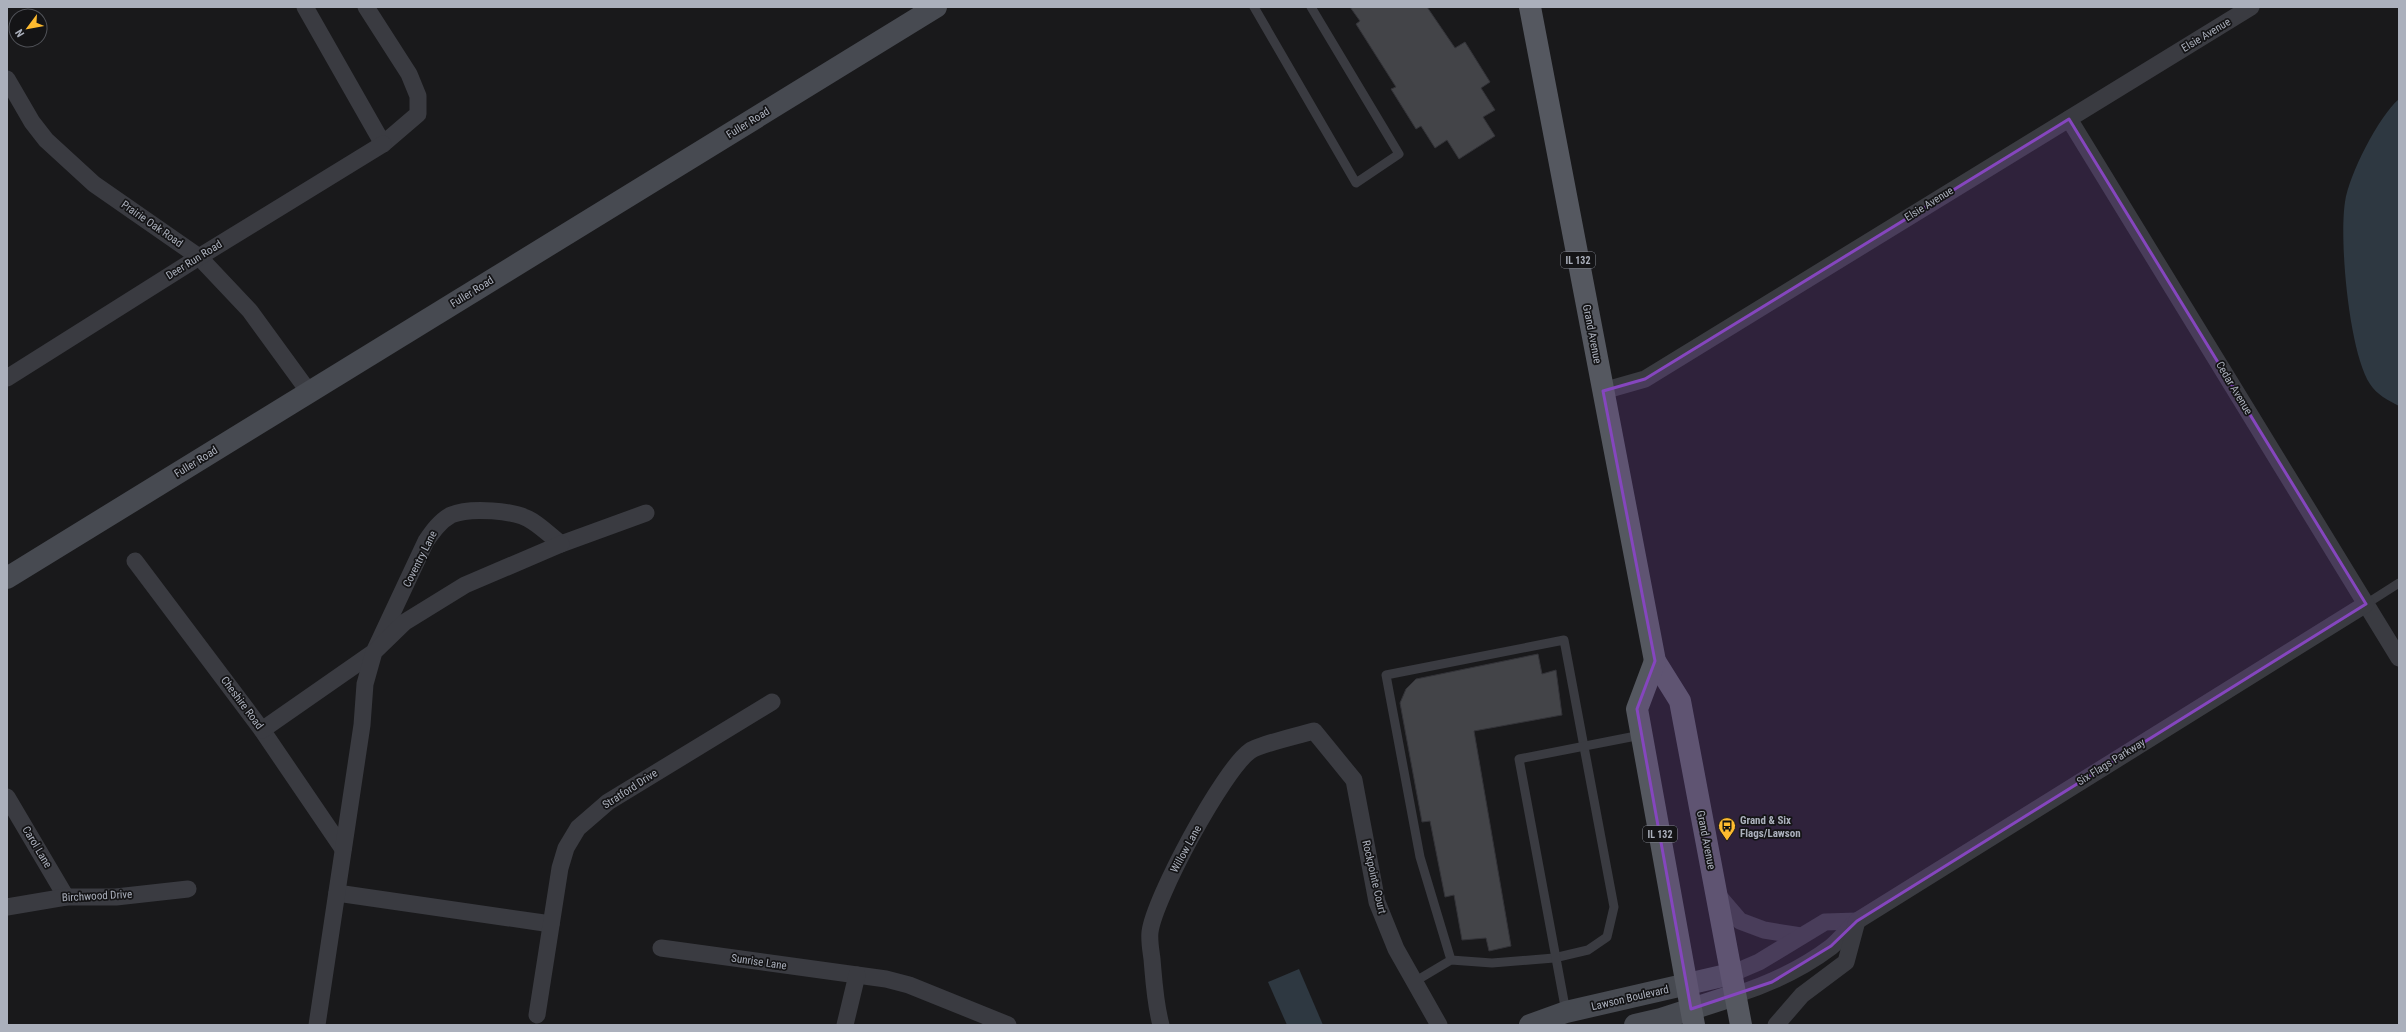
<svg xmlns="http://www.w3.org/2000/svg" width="2406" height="1032" font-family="'Roboto Condensed',sans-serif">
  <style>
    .water { fill: #2e3841 }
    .building { fill: #434448; stroke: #333338 }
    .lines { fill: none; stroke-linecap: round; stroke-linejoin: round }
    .lane { stroke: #3a3b41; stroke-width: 9 }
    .street { stroke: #3a3b41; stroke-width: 17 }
    .secondary { stroke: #474a51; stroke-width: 22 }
    .primary { stroke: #555860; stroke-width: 22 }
    .marked { fill: #8546be; fill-opacity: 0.2; stroke: #8546be; stroke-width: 3; stroke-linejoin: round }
    .labels { text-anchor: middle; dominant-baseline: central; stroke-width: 3.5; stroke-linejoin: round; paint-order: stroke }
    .shield { fill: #141416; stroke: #7e818a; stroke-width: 1 }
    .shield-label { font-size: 10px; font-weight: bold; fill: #abb0bc }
    .street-label { font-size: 11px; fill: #abb0bc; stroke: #141416 }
    .poi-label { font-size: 11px; font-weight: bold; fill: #abb0bc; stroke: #141416; text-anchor: start }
  </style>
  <rect width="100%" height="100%" fill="#19191b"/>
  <!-- water -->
  <g class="water">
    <path d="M 2399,99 L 2399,406 C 2389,401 2376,394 2370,384 C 2349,352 2339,241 2345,202 C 2349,175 2378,117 2399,99 Z"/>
    <polygon points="1299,969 1323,1025 1287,1025 1268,982"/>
  </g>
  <!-- building -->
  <g class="building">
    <polygon points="1350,7 1427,7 1455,48 1465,42 1490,82 1481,88 1495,110 1483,117 1495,136 1459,159 1447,140 1435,148 1421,126 1416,129 1391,89 1396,87 1356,24 1360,21"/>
    <polygon points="1538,654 1542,674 1556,670 1562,715 1474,731 1511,946 1489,951 1486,938 1462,940 1454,895 1445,897 1430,821 1422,822 1400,703 1406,689 1416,679"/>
  </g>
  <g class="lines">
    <!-- lane -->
    <g class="lane">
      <polyline points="1254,7 1356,183 1399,154 1311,7"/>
      <polyline points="2366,604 2399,583"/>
      <polyline points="1414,982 1451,960 1492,963 1554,958 1588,950 1607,937 1614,907 1564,640 1386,675 1420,857 1451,960"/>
      <polyline points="1566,1012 1519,759 1641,735"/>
    </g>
    <!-- street -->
    <g class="street">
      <polyline points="305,7 383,144 418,114 418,96 409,74 366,7"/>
      <polyline points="7,79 32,122 46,140 94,184 199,257 250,311 309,392"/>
      <polyline points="2069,119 2399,658"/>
      <polyline points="7,378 199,257 383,144"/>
      <polyline points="1603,391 1645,379 2251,7"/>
      <polyline points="135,561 262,730 343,849"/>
      <path d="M 262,730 L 374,652 L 426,541 C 433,531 440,521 451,515 C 470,507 515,510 532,521 C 543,528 552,537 561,544 L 646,513"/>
      <polyline points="7,797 66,897"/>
      <polyline points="337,893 551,924"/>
      <polyline points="1716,893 1740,921 1764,930 1801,936"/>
      <polyline points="7,907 66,897 116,897 188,889"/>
      <polyline points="661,948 886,979 909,985 1008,1025"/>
      <polyline points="1731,974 1759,962 1825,922 1857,921"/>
      <path d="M 1735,995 C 1769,984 1802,969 1831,947 C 1840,940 1848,929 1857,921 L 2366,604"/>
      <polyline points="537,1015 560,868 566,848 578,828 608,802 772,702"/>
      <polyline points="317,1025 362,725 365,684 374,652 405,622 465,585 561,544"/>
      <polyline points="845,1025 857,975"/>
      <path d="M 1161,1025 C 1155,1003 1154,982 1152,959 C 1151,951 1149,941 1150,932 C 1154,899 1223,770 1250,751 C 1260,744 1300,735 1314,731 L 1354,780 L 1377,902 L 1396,949 L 1439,1025"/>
      <polyline points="1776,1025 1802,995 1846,962 1857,921"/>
    </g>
    <!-- secondary -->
    <g class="secondary">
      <polyline points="7,578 936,7"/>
      <polyline points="1530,1025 1566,1012 1731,974"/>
      <polyline points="1635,1025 1661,1019 1735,995"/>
    </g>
    <!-- primary -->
    <g class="primary">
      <polyline points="1530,7 1655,661 1680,701 1741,1025"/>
      <polyline points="1655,661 1637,709 1694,1025"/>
    </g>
  </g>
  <!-- marked area -->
  <path class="marked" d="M 2069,119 L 2366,604 L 1857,921 L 1831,946 L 1772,982 L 1691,1009 L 1637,709 L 1655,661 L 1603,391 L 1645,379 Z"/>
  <!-- icons -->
  <defs>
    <g id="bus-pin" transform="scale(0.9)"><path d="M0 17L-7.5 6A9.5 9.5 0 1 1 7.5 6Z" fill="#febb2f" stroke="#141416"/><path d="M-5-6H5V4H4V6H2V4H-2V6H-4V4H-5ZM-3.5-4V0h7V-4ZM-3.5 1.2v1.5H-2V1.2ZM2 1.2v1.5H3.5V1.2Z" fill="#111"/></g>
  </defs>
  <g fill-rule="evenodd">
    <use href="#bus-pin" x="1727" y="826"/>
  </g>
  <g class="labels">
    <!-- shield labels -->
    <g class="shield">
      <rect x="1561" y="252" width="34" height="16" rx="3"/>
      <rect x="1643" y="826" width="34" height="16" rx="3"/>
    </g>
    <g class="shield-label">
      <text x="1578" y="260">IL 132</text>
      <text x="1660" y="834">IL 132</text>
    </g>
    <!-- street labels -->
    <g class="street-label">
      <text transform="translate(2206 35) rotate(-31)">Elsie Avenue</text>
      <text transform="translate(748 123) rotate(-32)">Fuller Road</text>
      <text transform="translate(1929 204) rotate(-32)">Elsie Avenue</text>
      <text transform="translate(152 224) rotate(35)">Prairie Oak Road</text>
      <text transform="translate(194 260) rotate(-32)">Deer Run Road</text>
      <text transform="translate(472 292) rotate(-32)">Fuller Road</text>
      <text transform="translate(1592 334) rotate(79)">Grand Avenue</text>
      <text transform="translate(2234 388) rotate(59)">Cedar Avenue</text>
      <text transform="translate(196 462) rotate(-32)">Fuller Road</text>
      <text transform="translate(420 559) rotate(-63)">Coventry Lane</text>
      <text transform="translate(242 703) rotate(53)">Cheshire Road</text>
      <text transform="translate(2111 762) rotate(-32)">Six Flags Parkway</text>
      <text transform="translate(630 789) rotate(-33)">Stratford Drive</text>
      <text transform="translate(1706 840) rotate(79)">Grand Avenue</text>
      <text transform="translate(37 847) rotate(59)">Carol Lane</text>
      <text transform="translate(1186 849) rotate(-61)">Willow Lane</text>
      <text transform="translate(1374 877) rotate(77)">Rockpointe Court</text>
      <text transform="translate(97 896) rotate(-3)">Birchwood Drive</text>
      <text transform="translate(759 962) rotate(8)">Sunrise Lane</text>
      <text transform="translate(1630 998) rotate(-13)">Lawson Boulevard</text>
    </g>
    <!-- poi labels -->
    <g class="poi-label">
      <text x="1740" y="820">Grand &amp; Six<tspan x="1740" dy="13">Flags/Lawson</tspan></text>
    </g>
  </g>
  <!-- border -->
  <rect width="2406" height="1032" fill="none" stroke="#abb0bc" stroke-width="16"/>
  <!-- north arrow -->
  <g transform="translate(28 28) rotate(238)"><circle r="19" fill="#141416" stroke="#505258"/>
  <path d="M0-3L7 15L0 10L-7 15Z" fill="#febb2f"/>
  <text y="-6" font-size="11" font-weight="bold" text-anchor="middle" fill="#abb0bc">N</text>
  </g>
</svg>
